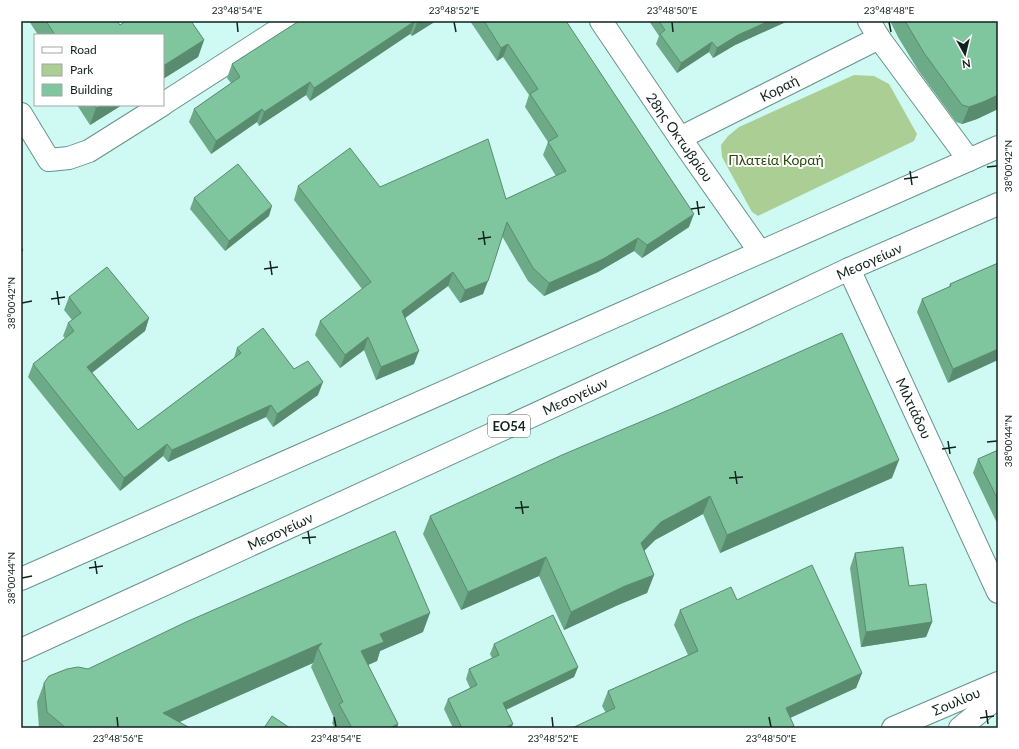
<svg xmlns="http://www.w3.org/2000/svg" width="1019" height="749" font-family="Lato,sans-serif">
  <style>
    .green { fill: #aace93 }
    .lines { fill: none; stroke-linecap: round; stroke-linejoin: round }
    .minor-casing { stroke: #69928c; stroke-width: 24 }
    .major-casing { stroke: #69928c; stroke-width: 24 }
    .minor { stroke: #fff; stroke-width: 22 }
    .major { stroke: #fff; stroke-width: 22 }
    .wall { fill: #6daa88 }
    .shaded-wall { fill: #598b6f }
    .building { fill: #7fc69e; stroke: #598b6f }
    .ticks { fill: none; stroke: #11221f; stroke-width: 1.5 }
    .labels { text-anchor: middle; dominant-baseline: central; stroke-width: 4; stroke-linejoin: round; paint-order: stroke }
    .shield { fill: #fff; stroke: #586462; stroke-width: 1 }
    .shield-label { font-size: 13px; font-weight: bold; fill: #11221f }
    .street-label { font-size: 14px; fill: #11221f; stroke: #fff }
    .park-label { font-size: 14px; fill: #284805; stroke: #fff }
    .neatline { fill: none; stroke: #11221f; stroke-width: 1.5 }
    .ticks-label { font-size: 10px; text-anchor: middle; fill: #11221f }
  </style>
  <rect width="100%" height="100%" fill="#cefaf3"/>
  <!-- green -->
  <polygon class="green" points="854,75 874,76 889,84 917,134 914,141 758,216 752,212 722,157 721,145 728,136 739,127"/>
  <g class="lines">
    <!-- minor casing -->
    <g class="minor-casing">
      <g id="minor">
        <polyline points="601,21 680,138 760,252"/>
        <polyline points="869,21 879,38 969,160"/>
        <polyline points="163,104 292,21"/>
        <polyline points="21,114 49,160 69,158 89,151 162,105"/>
        <polyline points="680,138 879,38"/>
        <polyline points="849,269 998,592"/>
        <polyline points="893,728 998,683"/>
        <polyline points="960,728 998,697"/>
      </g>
    </g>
    <!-- major casing -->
    <g class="major-casing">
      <g id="major">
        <polyline points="21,579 998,147"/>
        <polyline points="21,650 741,320 849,269 998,204"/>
      </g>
    </g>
    <!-- minor -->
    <use href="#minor" class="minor"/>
    <!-- major -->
    <use href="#major" class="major"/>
  </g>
  <!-- wall -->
  <g class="wall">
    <polygon points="29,21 117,21 120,25 126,21 191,21 204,40 198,57 163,79 163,35 38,35"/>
    <polygon points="299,21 436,21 412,36 410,34 310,101 306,95 259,126 257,122 211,154 189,122 194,109 231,83 227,78 232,64"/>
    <polygon points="470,21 566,21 689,227 642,258 634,251 598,272 544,296 528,281 502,236 483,294 460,303 448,286 405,318 414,364 376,380 364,350 340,368 315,335 320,321 362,289 294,200 298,186 380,187 506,199 556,176 543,155 548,142 525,107 529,95 503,57 497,61"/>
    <polygon points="649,21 788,21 735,45 713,58 709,52 677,73 656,44 659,36"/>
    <polygon points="890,21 998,21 998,109 977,119 962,124 956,122 918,70 898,37"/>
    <polygon points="77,105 122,105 90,125"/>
    <polygon points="194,198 269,216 225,251 190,209"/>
    <polygon points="998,263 948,383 917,312 922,299 949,287 950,284"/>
    <polygon points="69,297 149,318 145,331 92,372 138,430 234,358 237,348 294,369 318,395 273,427 266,417 168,462 163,456 120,491 28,377 33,364 65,338 63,336 68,323 72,320 64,310"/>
    <polygon points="998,450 998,523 997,523 973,473 978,459"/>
    <polygon points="892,478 720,553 703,514 655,540 644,551 654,575 647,593 618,605 564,630 539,576 461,610 423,534 430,516"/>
    <polygon points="855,553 909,586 932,622 926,637 861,647 850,568"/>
    <polygon points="737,600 862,673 856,688 790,718 794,726 793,728 572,728 606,713 602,706 608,691 688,655 674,625 680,610"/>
    <polygon points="423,632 380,651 377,661 368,665 398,724 397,728 335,728 332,723 334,718 311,667 313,663 179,722 190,728 39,728 37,702 44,683 88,669"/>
    <polygon points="494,644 578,667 574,677 506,710 513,724 511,728 453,728 444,709 448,699 470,688 466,679 469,669 492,658 490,654"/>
  </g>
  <!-- shaded-wall -->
  <g class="shaded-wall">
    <polygon points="415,21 410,34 310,101 314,88"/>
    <polygon points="420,21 436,21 412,36 417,23"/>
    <polygon points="769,21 788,21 735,45 713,58 717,48 738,35"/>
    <polygon points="204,40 198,57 163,79 163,66"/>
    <polygon points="712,42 709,52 677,73 681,63"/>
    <polygon points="508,44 503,57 497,61 501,48"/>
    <polygon points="310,82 306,95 259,126 264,112"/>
    <polygon points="998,95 998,109 977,119 962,124 969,107"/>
    <polygon points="102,105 122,105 90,125 96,108"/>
    <polygon points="262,109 257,122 211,154 216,141"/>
    <polygon points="272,206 269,216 225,251 229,241"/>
    <polygon points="694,214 689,227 642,258 647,245"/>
    <polygon points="638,238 634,251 598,272 544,296 549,283"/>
    <polygon points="23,250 21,257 21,251"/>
    <polygon points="453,272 448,286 397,324 402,311"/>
    <polygon points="488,281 483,294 460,303 465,290"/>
    <polygon points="149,318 145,331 83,380 87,367"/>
    <polygon points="368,337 364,350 340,368 345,355"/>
    <polygon points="998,349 998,360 948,383 953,369"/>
    <polygon points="419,351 414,364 376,380 381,367"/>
    <polygon points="323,382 318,395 273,427 277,414"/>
    <polygon points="271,405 266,417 168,462 172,450"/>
    <polygon points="167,444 163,456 120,491 124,478"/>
    <polygon points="899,460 892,478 720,553 727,535"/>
    <polygon points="710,496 703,514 655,540 634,561 641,543 661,522"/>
    <polygon points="546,557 539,576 461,610 468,592"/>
    <polygon points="654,575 647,593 618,605 564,630 571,612 625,586"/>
    <polygon points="430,613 423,632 380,651 377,661 354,671 361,651 380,634"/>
    <polygon points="932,622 926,637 861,647 866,632"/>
    <polygon points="322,643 318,648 313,663 166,728 163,713"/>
    <polygon points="578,667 574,677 499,713 503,703"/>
    <polygon points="862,673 856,688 781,722 786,708"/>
    <polygon points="398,724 397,728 389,728"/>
    <polygon points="513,724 511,728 504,728"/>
  </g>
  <!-- building -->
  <g class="building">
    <polygon points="46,21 117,21 120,25 126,21 191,21 204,40 163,66 163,35 55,35"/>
    <polygon points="299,21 415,21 314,88 310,82 264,112 262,109 216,141 194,109 240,77 232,64"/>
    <polygon points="415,21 420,21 417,23"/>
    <polygon points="484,21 566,21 694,214 647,245 638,238 603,259 549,283 533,268 507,222 488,281 465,290 453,272 402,311 419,351 381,367 368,337 345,355 320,321 371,282 298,186 350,148 380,187 488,139 506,199 566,171 548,142 558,136 530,94 538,89 508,44 501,48"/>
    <polygon points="659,21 769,21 738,35 717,48 712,42 681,63 660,34 665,30"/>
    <polygon points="905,21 998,21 998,64 997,64 998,66 998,95 983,102 969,107 962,105 924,53"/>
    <polygon points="94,105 102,105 96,108"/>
    <polygon points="238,164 272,206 229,241 194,198"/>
    <polygon points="21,246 23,250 21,251"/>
    <polygon points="998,263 998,349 953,369 922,299 951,286 950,284"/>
    <polygon points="107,267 149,318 87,367 138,430 241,353 237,348 263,328 294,369 308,361 323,382 277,414 271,405 172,450 167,444 124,478 33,364 74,331 68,323 81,313 69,297"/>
    <polygon points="842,333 899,460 727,535 710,496 661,522 641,543 654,575 625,586 571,612 546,557 468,592 430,516 562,455 671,409"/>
    <polygon points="998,450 998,500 978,459"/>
    <polygon points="395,531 430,613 380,634 384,642 361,651 398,724 389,728 352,728 339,704 343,702 318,648 322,643 163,713 190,728 66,728 47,712 44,683 49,676 67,669 78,667 88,669 186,622"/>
    <polygon points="903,547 909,586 926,584 932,622 866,632 855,553"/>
    <polygon points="812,565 862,673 786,708 794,726 789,728 572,728 615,708 608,691 698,651 680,610 731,587 737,600"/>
    <polygon points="553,615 578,667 503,703 513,724 504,728 462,728 448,699 477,685 469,669 499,655 494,644"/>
    <polygon points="272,716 290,728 264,728"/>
  </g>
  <!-- ticks -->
  <path class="ticks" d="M 237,22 L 238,32M 454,22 L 456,32M 672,22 L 673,32M 889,22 L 891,32M 987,167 L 997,166M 910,171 L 912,185M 904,179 L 918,177M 697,201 L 699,215M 691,209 L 705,207M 483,231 L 485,245M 478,239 L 491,237M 270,261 L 272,275M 264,269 L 278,267M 57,291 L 59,305M 51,299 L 65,297M 22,303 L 32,301M 948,441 L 950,454M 987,442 L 997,441M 942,449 L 956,447M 735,471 L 737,484M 729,478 L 743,477M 521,501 L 523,514M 515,508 L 529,507M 308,531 L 310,544M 302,538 L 316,537M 95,561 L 97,574M 89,568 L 103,566M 22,578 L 32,576M 986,710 L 988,724M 117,717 L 118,727M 334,717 L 336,727M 552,717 L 553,727M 769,717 L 771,727M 980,718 L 994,716"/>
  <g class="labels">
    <!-- shield labels -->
    <rect class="shield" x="488" y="415" width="42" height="22" rx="3"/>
    <g class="shield-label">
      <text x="509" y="426">ΕΟ54</text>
    </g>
    <!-- street labels -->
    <g class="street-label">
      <text transform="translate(779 88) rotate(-27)">Κοραή</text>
      <text transform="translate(680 137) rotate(55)">28ης Οκτωβρίου</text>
      <text transform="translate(869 261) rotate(-24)">Μεσογείων</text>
      <text transform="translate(575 396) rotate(-25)">Μεσογείων</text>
      <text transform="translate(914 408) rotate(65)">Μιλτιάδου</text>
      <text transform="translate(280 531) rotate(-25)">Μεσογείων</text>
      <text transform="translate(956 701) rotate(-23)">Σουλίου</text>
    </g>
    <!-- park labels -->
    <g class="park-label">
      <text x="776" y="159">Πλατεία Κοραή</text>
    </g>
  </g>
  <!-- border -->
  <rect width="1019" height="749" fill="none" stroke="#ffffff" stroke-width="44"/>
  <!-- legend -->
  <rect x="34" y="34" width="130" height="72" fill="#ffffff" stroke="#a0a7a5"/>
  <rect x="42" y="47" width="20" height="6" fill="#ffffff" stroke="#a0a7a5"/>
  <text x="70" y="54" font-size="12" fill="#11221f">Road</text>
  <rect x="42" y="64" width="20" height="12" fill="#aace93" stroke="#a0a7a5"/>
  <text x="70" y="74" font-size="12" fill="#11221f">Park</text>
  <rect x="42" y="84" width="20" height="12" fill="#7fc69e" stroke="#a0a7a5"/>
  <text x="70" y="94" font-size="12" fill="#11221f">Building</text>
  <!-- north arrow -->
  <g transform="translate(965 54) rotate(172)" stroke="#ffffff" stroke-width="3" paint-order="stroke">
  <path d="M0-3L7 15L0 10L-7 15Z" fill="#11221f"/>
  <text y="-6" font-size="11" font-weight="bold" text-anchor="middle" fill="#11221f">N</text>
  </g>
  <rect x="22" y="22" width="975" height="705" class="neatline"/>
  <g class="ticks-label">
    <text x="237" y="14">23°48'54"E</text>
    <text x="454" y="14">23°48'52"E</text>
    <text x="672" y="14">23°48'50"E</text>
    <text x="889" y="14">23°48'48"E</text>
    <text transform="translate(1008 166) rotate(-90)" y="4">38°00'42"N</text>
    <text transform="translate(11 303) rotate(-90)" y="4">38°00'42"N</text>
    <text transform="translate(1008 441) rotate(-90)" y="4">38°00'44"N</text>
    <text transform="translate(11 578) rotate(-90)" y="4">38°00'44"N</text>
    <text x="118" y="742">23°48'56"E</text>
    <text x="336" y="742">23°48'54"E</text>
    <text x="553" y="742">23°48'52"E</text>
    <text x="771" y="742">23°48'50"E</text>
  </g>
</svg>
